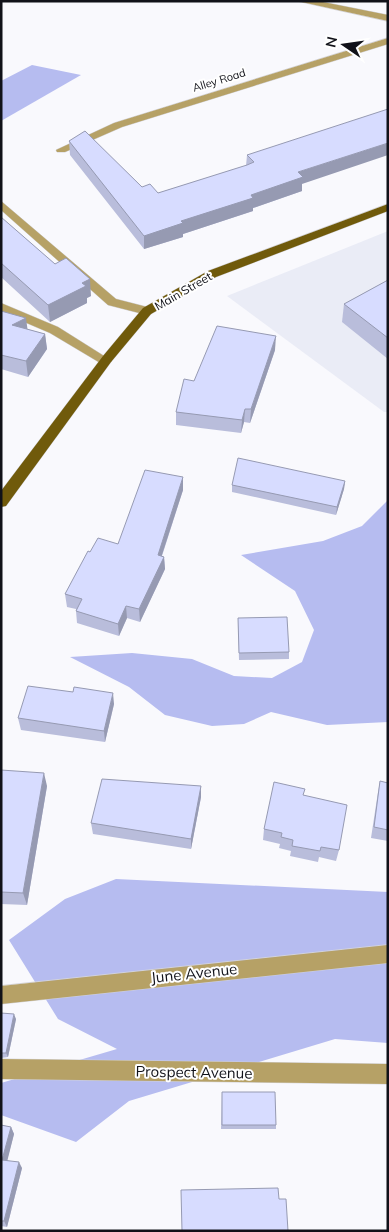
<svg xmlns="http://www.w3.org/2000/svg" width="389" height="1232" font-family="Mulish,sans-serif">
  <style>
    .built { fill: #eaecf6 }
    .forest { fill: #b6bcf0 }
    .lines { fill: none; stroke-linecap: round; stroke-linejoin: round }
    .minor-casing { stroke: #d4d4d9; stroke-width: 1 }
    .major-casing { stroke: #d4d4d9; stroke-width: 1 }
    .minor { fill: #b6a166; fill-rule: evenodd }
    .major { fill: #705a0b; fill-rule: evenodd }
    .wall { fill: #b9bddb }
    .shaded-wall { fill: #969ab2 }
    .building { fill: #d7dcff; stroke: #969ab2 }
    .labels { text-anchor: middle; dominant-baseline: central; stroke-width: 4; stroke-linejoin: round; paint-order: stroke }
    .far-street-label { font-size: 11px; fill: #111219; stroke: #fff }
    .street-label { font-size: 12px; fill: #111219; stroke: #fff }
    .near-street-label { font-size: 15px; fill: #111219; stroke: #fff }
  </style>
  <rect width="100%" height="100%" fill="#f9f9fd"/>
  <!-- built -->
  <polygon class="built" points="388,231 388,412 384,412 227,296"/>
  <!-- forest -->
  <g class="forest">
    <polygon points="32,65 81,75 1,121 1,81"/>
    <polygon points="388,500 388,722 327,725 271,712 244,724 212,726 165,715 129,687 70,657 132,653 192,659 234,676 272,678 302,662 314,630 295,591 241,555 323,541 362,526"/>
    <polygon points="116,879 388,892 388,1043 335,1039 129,1101 76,1142 1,1115 1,1083 117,1049 58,1019 9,940 65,899"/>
  </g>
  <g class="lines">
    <!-- minor casing -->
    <g class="minor-casing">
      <g id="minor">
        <polygon points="297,1 318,1 388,15 388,21"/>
        <polygon points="388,38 388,44 122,127 65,152 57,152 56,150 114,123"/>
        <polygon points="1,201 116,299 151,308 153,311 151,314 147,315 108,305 1,210"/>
        <polygon points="1,303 58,327 112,361 106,365 102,364 50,333 1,312"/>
        <polygon points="388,945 388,963 1,1004 1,986"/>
        <polygon points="1,1059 388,1064 388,1084 1,1079"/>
      </g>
    </g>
    <!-- major casing -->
    <g class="major-casing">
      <polygon id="major" points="388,204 388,211 216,277 151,314 111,362 6,506 1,507 1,491 103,356 143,308 208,271"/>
    </g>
    <!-- minor -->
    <use href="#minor" class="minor"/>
    <!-- major -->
    <use href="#major" class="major"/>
  </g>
  <!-- wall -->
  <g class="wall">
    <polygon points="69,141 142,187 158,193 246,166 247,155 302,184 302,191 253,208 253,211 183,234 183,237 144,249 70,155"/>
    <polygon points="1,217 91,296 87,298 87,303 50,322 1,277"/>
    <polygon points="388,280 388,359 342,322 344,304"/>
    <polygon points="1,311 27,329 45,334 47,349 28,377 1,369"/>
    <polygon points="275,350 250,423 244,422 241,433 176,425 176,412 194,381"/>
    <polygon points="183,477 183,490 162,556 164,557 165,569 140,622 127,618 119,636 77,623 76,611 76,609 67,607 65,594 90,552 118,544"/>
    <polygon points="345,481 344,489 336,515 232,492 232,485"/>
    <polygon points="238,618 289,652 289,659 239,660"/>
    <polygon points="73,692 114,704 105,742 21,730 18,718"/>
    <polygon points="1,770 47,786 27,905 1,904"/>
    <polygon points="380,781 388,783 388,841 371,838 378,792"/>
    <polygon points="201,786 201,797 191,849 93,834 91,823"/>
    <polygon points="304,795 339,850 336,861 319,857 318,862 290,856 291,851 279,848 280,844 263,840 264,829"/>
    <polygon points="1,1013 16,1019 8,1057 1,1058"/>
    <polygon points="222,1092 276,1125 276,1129 221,1129"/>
    <polygon points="1,1125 11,1127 14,1134 7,1160 22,1168 7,1227 1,1226"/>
  </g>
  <!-- shaded-wall -->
  <g class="shaded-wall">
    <polygon points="388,143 388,155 302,184 302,191 253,208 253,211 183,234 183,237 144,249 144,236 181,221 251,195 298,172"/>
    <polygon points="90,279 91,296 87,298 87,303 50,322 48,305 82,283"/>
    <polygon points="26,318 28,333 12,325"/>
    <polygon points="45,334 47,349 28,377 26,361"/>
    <polygon points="276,336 275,350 250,423 251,409"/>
    <polygon points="245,409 244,422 241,433 242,420"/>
    <polygon points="183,477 183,490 158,567 158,555"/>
    <polygon points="345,481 344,489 336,515 337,507"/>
    <polygon points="164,557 165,569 140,622 139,609"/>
    <polygon points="126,606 127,618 119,636 118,624"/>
    <polygon points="113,693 114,704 105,742 104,731"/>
    <polygon points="44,773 47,786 27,905 23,893"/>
    <polygon points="201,786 201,797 191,849 191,839"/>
    <polygon points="14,1014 16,1019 8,1057 6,1053"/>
    <polygon points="11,1127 14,1134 6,1166 2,1160"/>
    <polygon points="19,1162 22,1168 7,1227 4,1221"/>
  </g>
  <!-- building -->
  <g class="building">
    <polygon points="388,109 388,143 298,172 303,177 251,195 253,198 181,221 183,223 144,236 69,141 85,131 142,187 150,184 158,193 247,165 254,162 247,155"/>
    <polygon points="1,217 55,264 66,258 90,279 82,283 86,286 48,305 1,263"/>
    <polygon points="388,280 388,338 344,304"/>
    <polygon points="1,311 26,318 12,325 45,334 26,361 1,355"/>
    <polygon points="217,326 276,336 251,409 245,409 242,420 176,412 184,379 194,381"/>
    <polygon points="238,458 345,481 337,507 232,485"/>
    <polygon points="145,470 183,477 158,555 164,557 139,609 126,606 118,624 76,611 82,599 65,594 88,551 90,552 98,538 118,544"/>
    <polygon points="287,617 289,652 239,653 238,618"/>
    <polygon points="28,686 73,692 74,687 113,693 104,731 18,718"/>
    <polygon points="1,770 44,773 23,893 1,892"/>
    <polygon points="102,779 201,786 191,839 91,823"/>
    <polygon points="380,781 388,783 388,830 374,827"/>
    <polygon points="274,782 305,789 303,795 347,805 339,850 321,847 320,851 292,846 293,840 281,837 282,833 264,829"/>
    <polygon points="1,1013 14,1014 6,1053 1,1053"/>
    <polygon points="222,1092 275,1092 276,1125 222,1125"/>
    <polygon points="1,1125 11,1127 2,1160 19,1162 4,1221 1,1221"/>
    <polygon points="278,1188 279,1199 286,1199 288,1231 182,1231 181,1190"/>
  </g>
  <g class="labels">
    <!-- far-street labels -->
    <g class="far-street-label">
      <text transform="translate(219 80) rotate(-17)">Alley Road</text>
    </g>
    <!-- street labels -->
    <g class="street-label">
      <text transform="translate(183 291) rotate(-30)">Main Street</text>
    </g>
    <!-- near-street labels -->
    <g class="near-street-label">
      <text transform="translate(194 973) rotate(-6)">June Avenue</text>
      <text transform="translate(194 1072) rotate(1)">Prospect Avenue</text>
    </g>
  </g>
  <!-- border -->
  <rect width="389" height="1232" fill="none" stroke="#111219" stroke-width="5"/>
  <!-- north arrow -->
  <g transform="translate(344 45) rotate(283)" stroke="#ffffff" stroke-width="4" paint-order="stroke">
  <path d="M0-4L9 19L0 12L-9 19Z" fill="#111219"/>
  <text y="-8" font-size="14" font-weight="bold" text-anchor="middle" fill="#111219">N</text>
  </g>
</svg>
